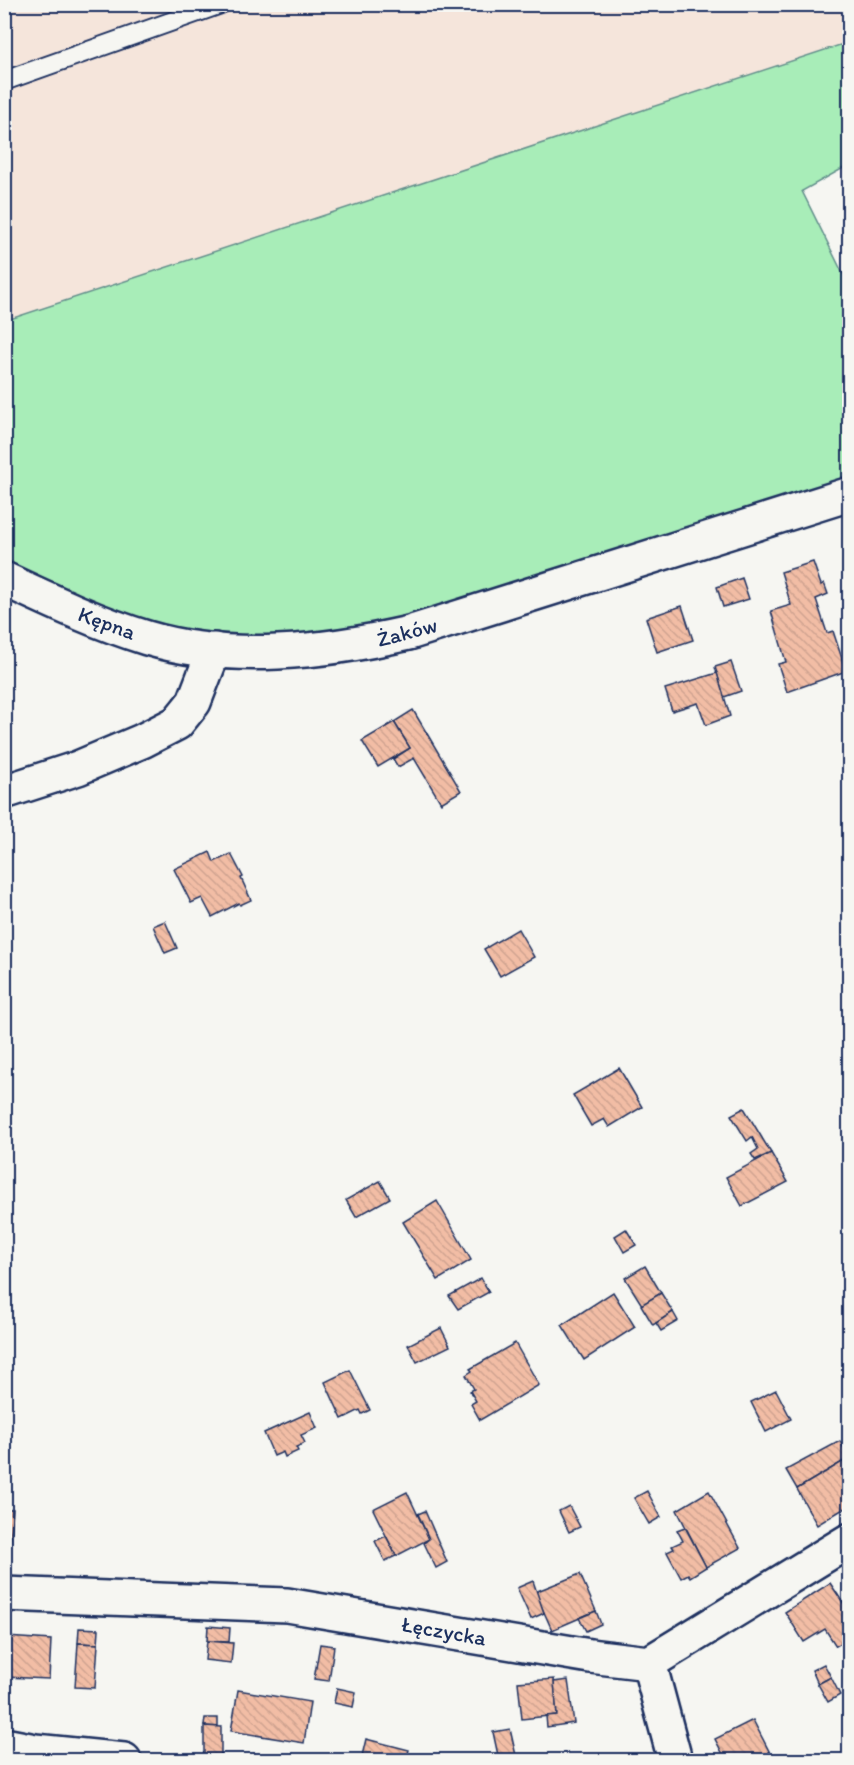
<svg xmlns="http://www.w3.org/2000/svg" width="854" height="1765" font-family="Itim,sans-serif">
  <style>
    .built { fill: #f5e5db }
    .grass { fill: #a8edb8; stroke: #628e8b; stroke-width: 1.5 }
    .building { fill: url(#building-back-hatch); stroke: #1b2f5e; stroke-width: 1.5 }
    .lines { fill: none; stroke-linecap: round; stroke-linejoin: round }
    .service-casing { stroke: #1b2f5e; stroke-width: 22 }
    .minor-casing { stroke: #1b2f5e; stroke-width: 38 }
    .tertiary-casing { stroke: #1b2f5e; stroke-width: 38 }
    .service { stroke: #f6f6f2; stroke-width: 18 }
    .minor { stroke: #f6f6f2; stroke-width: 33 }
    .tertiary { stroke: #f6f6f2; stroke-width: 33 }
    .labels { text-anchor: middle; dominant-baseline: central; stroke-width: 4.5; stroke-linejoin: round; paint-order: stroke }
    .street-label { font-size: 22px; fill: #1b2f5e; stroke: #f6f6f2 }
  </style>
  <defs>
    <pattern id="building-back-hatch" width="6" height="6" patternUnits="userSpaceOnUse" patternTransform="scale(1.5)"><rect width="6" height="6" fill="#f2bda5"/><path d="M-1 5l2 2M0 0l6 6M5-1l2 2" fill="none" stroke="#cfa390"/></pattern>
  </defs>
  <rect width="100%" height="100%" fill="#f6f6f2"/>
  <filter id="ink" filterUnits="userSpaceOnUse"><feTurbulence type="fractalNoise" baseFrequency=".0167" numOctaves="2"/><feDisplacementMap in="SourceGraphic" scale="12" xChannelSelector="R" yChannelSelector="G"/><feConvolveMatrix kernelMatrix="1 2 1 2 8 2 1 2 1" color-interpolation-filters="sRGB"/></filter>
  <g filter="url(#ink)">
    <!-- built -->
    <polygon class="built" points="849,4 850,42 5,321 4,5"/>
    <!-- grass -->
    <path class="grass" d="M 849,42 L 849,165 L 802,191 L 849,286 L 849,476 C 764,505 678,533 592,561 C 469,602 339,649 208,633 C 135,624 69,592 5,560 L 4,321 Z"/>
    <!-- building -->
    <g class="building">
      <polygon points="813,562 821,585 824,583 828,594 816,599 827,633 833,631 846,671 787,692 778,664 786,662 771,611 791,605 781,572"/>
      <polygon points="742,578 749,599 723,607 717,587"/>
      <polygon points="682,606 693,640 657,652 646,618"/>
      <polygon points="731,662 741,691 724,697 715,667"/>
      <polygon points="717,673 730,716 706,725 698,703 672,711 665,689"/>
      <polygon points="413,710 461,791 441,803 414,758 398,767 393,759 410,748 394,722"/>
      <polygon points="394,722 410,748 378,767 362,741"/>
      <polygon points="210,852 214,862 231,854 243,877 241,878 251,900 240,905 239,903 212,917 202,898 191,903 174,869"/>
      <polygon points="165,921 177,948 165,953 153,926"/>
      <polygon points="518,929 534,957 500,976 484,949"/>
      <polygon points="619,1068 642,1107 609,1127 604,1119 591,1126 573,1095"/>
      <polygon points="744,1108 771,1153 755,1160 751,1154 758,1149 752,1137 747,1141 731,1115"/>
      <polygon points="771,1153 788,1182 742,1206 726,1177"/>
      <polygon points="380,1181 390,1198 356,1217 346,1200"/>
      <polygon points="437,1201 471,1260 438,1280 403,1222"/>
      <polygon points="626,1229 636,1245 624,1252 615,1236"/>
      <polygon points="645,1266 661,1293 642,1305 625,1278"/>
      <polygon points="481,1278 489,1292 458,1309 449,1296"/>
      <polygon points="613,1292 635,1327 584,1360 562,1325"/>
      <polygon points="661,1293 673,1312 653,1325 641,1305"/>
      <polygon points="673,1312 678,1321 661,1331 656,1323"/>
      <polygon points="441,1328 450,1346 417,1362 408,1345"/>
      <polygon points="515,1343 539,1385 480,1420 471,1404 476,1401 470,1391 474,1389 466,1375 472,1371 470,1369"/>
      <polygon points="350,1370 370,1410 362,1414 360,1410 342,1419 325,1382"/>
      <polygon points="776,1390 791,1419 766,1432 751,1402"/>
      <polygon points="310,1412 317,1428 301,1435 305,1443 296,1447 298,1451 285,1457 283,1452 274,1456 264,1433"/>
      <polygon points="840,1441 849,1458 797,1489 786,1470"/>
      <polygon points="849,1458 850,1505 817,1525 797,1489"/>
      <polygon points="647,1491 661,1517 649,1524 634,1498"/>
      <polygon points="709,1491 740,1548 706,1567 677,1510"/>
      <polygon points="407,1492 429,1539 396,1556 373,1509"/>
      <polygon points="569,1506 580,1527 569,1532 559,1511"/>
      <polygon points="4,1509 13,1509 10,1548 4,1548"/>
      <polygon points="425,1511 447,1562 436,1568 424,1543 429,1539 418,1514"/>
      <polygon points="685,1527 706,1567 690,1577 688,1574 681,1578 667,1552 674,1549 672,1546 683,1541 677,1530"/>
      <polygon points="386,1536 396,1556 385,1561 375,1541"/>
      <polygon points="580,1574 596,1611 552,1630 535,1592"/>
      <polygon points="533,1581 544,1613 531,1619 517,1588"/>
      <polygon points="830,1583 850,1613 847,1615 850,1619 850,1638 836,1646 825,1629 804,1642 785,1612"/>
      <polygon points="596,1611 601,1624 586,1631 579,1618"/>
      <polygon points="208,1626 230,1628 229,1642 207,1641"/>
      <polygon points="79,1628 99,1629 98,1644 78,1643"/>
      <polygon points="6,1637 51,1640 49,1679 5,1677"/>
      <polygon points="207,1641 233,1643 231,1663 205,1660"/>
      <polygon points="78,1643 98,1644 95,1688 75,1687"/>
      <polygon points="320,1644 334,1646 329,1681 314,1679"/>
      <polygon points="824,1664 831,1677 818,1684 812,1670"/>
      <polygon points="831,1677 840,1695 828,1702 818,1684"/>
      <polygon points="554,1679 557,1715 522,1719 518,1682"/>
      <polygon points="568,1680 574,1723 547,1727 546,1716 557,1715 554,1682"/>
      <polygon points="337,1688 356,1692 353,1707 334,1703"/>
      <polygon points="238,1690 310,1702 304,1743 231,1731"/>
      <polygon points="205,1718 218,1718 218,1727 204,1726"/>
      <polygon points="753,1720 770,1753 757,1760 726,1760 715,1739"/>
      <polygon points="204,1726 221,1727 221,1755 204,1755"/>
      <polygon points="510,1729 517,1760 499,1760 493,1732"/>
      <polygon points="366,1739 409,1750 406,1760 361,1760"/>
    </g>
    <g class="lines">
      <!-- service casing -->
      <g class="service-casing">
        <polyline id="service" points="4,81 221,4"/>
      </g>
      <!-- minor casing -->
      <g class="minor-casing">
        <g id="minor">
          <polyline points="4,792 78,768 142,741 177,723 194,702 214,650"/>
          <polyline points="4,1594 287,1605 590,1656 649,1663 850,1540"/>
          <polyline points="649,1663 675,1760"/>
          <polyline points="4,1745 35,1751 124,1760"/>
        </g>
      </g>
      <!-- tertiary casing -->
      <g class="tertiary-casing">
        <path id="tertiary" d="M 4,579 C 51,601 98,623 147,638 C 231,663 325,652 409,633 L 850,494"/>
      </g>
      <!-- service -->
      <use href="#service" class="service"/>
      <!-- minor -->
      <use href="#minor" class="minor"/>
      <!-- tertiary -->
      <use href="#tertiary" class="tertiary"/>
    </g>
  </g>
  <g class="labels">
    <!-- street labels -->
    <g class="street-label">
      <text transform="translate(107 623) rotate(20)">Kępna</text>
      <text transform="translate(407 632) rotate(-15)">Żaków</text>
      <text transform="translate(444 1631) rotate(10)">Łęczycka</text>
    </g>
  </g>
  <!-- margin -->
  <rect width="854" height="1765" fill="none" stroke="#f6f6f2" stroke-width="24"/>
  <rect x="12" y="12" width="830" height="1741" fill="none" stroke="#1b2f5e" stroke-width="2" filter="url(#ink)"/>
</svg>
